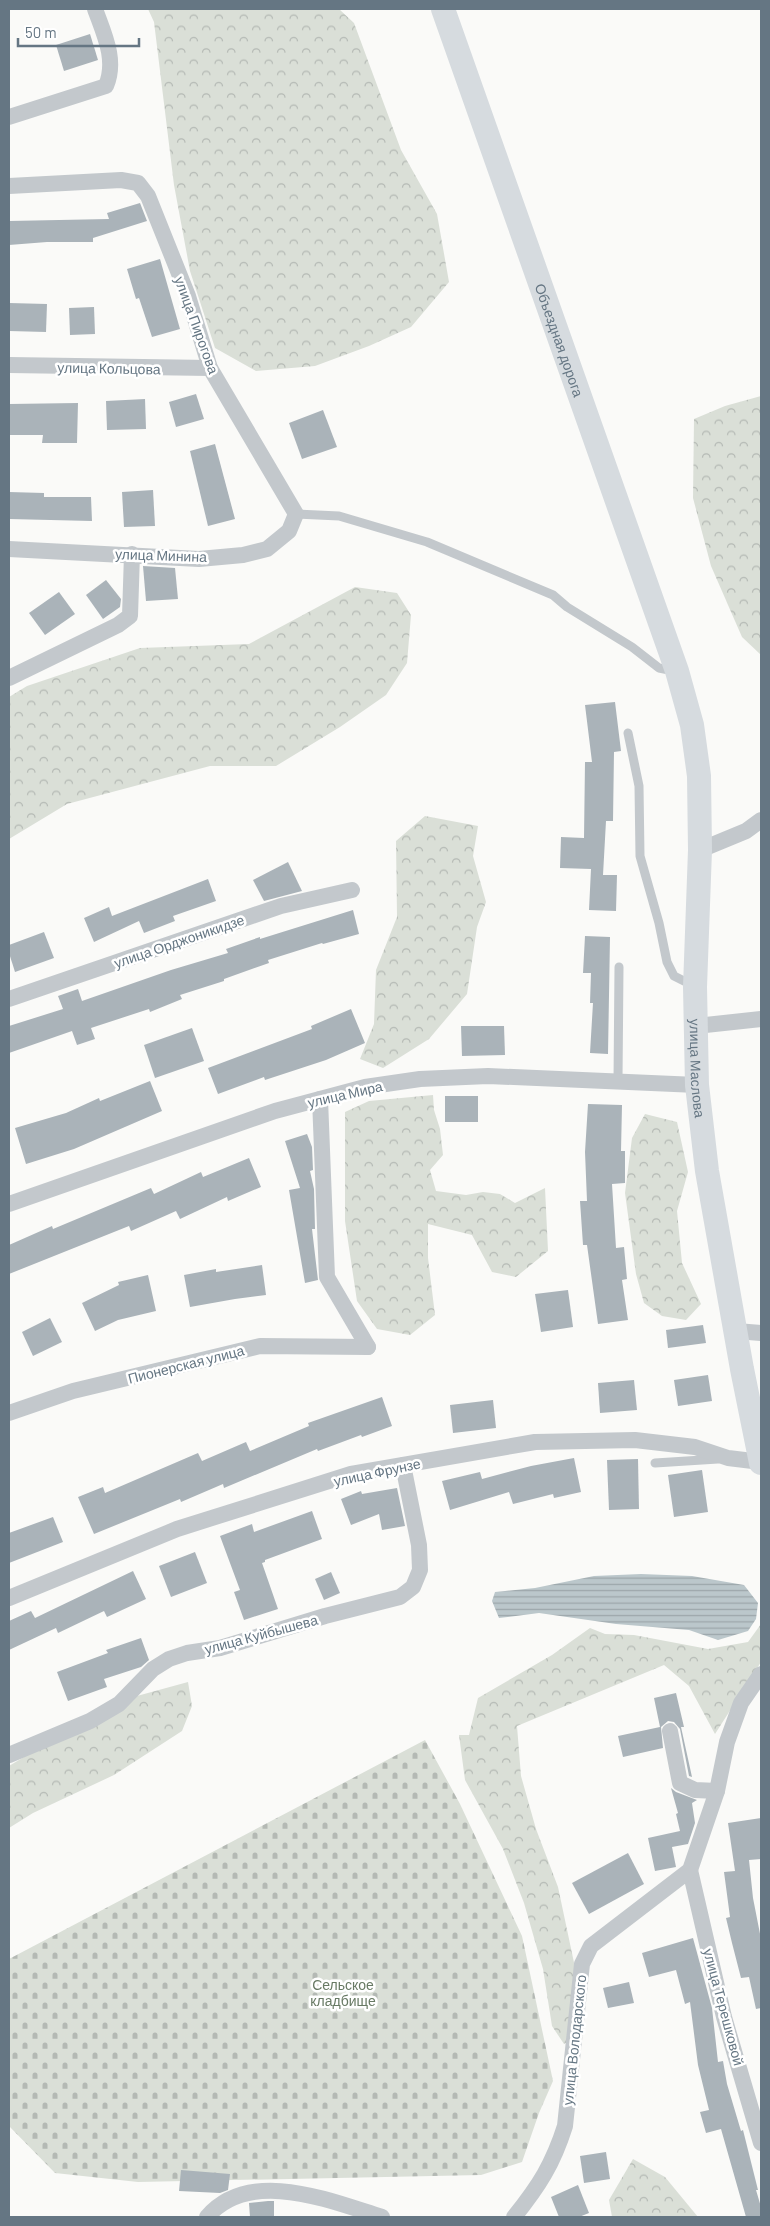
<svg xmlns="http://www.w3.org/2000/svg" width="770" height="2226" font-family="Barlow,sans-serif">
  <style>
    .forest { fill: url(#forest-crowns) }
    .cemetery { fill: url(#cemetery-stones) }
    .water { fill: url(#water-rules) }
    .building { fill: #aab3b9 }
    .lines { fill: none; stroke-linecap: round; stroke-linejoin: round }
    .service { stroke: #c3c8cc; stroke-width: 9 }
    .minor { stroke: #c3c8cc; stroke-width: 16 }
    .secondary { stroke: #d6dbdf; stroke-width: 24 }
    .labels { text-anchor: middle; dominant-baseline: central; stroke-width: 5; stroke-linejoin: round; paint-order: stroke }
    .street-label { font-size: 14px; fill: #657683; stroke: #fff }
    .park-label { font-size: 14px; fill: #687a64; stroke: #fff }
  </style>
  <defs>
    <pattern id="forest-crowns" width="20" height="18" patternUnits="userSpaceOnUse" patternTransform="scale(1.25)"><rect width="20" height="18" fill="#dadfd7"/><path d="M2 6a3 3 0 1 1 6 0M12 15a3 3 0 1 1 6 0" fill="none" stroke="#b4b9b4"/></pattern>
    <pattern id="cemetery-stones" width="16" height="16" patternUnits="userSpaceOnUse" patternTransform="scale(1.25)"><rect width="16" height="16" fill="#dadfd7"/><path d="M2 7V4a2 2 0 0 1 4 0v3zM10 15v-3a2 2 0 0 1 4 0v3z" fill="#b4b9b4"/></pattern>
    <pattern id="water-rules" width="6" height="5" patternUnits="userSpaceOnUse" patternTransform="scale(1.25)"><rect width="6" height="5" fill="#bbc7cb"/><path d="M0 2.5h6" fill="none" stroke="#9ca6aa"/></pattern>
  </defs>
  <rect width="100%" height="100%" fill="#fafaf8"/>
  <!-- forest -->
  <g class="forest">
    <polygon points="148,9 339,9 354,23 401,150 437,214 449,282 411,327 369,346 315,366 256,371 215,348 190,271 174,185 154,22"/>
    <polygon points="761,396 761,655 742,637 711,566 693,498 694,419 725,406"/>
    <polygon points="355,587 397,593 411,615 407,663 386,695 340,727 276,766 210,766 67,804 9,839 9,697 27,686 140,648 249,644"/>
    <polygon points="425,816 478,826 473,856 486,902 477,927 467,994 429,1039 383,1068 360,1059 374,1024 376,970 397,917 396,841"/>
    <polygon points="433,1095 434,1110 440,1129 443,1155 430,1170 436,1191 466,1195 483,1192 500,1194 515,1203 545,1188 548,1251 516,1277 492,1272 472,1235 428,1224 428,1258 435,1315 410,1335 377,1329 357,1301 345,1221 345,1112 369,1101"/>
    <polygon points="645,1114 677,1122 688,1172 677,1211 682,1263 701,1304 686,1320 662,1316 644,1303 636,1274 625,1193 632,1138"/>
    <polygon points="761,1624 761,1662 715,1734 689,1686 664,1665 517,1726 521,1776 536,1829 558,1887 580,1991 581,2034 564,2044 552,2026 543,1969 524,1903 503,1849 465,1780 459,1735 469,1735 478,1698 552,1655 590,1628 605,1634 634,1635 708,1649 748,1642"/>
    <polygon points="188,1682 192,1706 182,1731 114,1775 33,1813 9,1828 9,1766 115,1702"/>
    <polygon points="633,2159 665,2177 698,2217 612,2217 609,2200"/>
  </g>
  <!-- cemetery -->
  <polygon class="cemetery" points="425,1740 460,1804 522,1936 553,2081 539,2113 522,2162 481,2175 138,2182 55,2173 9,2126 9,1959"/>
  <!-- water -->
  <polygon class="water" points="641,1574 692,1576 744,1585 758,1603 756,1619 748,1631 718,1640 689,1630 616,1624 539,1613 499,1618 492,1601 495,1592 535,1588 594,1576"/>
  <!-- building -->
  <g class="building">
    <polygon points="90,34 98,60 64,71 56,45"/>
    <polygon points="140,203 147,221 93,238 93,242 47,242 9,245 9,221 109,219 107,213"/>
    <polygon points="160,259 180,329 152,337 139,298 136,299 127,269"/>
    <polygon points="9,303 47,304 46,332 9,331"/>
    <polygon points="94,307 95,334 70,335 69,308"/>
    <polygon points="196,394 204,419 176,427 169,402"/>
    <polygon points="145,399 146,429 107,430 106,401"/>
    <polygon points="78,403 77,443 42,443 43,435 9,435 9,404"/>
    <polygon points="323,410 337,447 302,459 289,423"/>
    <polygon points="215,444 235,519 208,526 190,451"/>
    <polygon points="153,490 155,526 124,527 122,492"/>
    <polygon points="9,492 44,493 44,497 91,497 92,521 9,519"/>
    <polygon points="143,566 175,568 178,599 146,601"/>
    <polygon points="106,580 121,599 120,607 103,619 86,595"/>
    <polygon points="59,592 75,614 45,635 29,613"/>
    <polygon points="615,702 621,751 614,752 613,821 606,821 603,875 617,875 616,911 589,910 591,869 560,868 561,837 584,838 585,762 592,762 585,705"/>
    <polygon points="288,862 302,891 264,901 253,880"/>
    <polygon points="208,879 216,901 173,916 175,921 144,933 139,921 94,942 84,918 109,907 112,916"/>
    <polygon points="353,910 359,934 323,944 322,943 268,960 269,963 224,979 224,981 180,995 182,999 150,1012 149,1009 91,1028 95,1039 77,1045 72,1031 9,1053 9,1026 63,1009 58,996 78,989 82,1001 171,970 228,953 226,949 260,937 260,939"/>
    <polygon points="44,932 54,958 15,972 9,953 9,945"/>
    <polygon points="585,936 610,937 608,1054 590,1053 593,1003 590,1003 591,973 583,973"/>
    <polygon points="351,1009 365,1043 326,1060 265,1080 264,1077 218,1094 208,1068 312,1029 311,1026"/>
    <polygon points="461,1026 504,1026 505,1055 462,1056"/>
    <polygon points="192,1028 204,1061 155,1078 144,1045"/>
    <polygon points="150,1081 162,1111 74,1149 26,1164 15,1128 66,1113 99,1098 100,1101"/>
    <rect x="445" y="1096" width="33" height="26"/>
    <polygon points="588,1104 622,1105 621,1151 625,1151 625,1183 612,1184 616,1248 624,1247 627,1279 622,1280 628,1320 598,1324 587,1245 583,1245 580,1201 587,1201 585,1152"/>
    <polygon points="307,1134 312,1147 313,1170 310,1171 314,1189 315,1229 312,1229 318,1280 305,1283 289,1190 300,1188 285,1141"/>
    <polygon points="249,1158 261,1187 228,1201 227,1197 180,1219 176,1211 131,1231 129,1226 9,1274 9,1245 52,1226 53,1229 151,1188 154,1194 201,1172 203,1177"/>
    <polygon points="262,1265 266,1295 235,1299 190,1307 184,1275 216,1269 216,1272"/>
    <polygon points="148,1275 156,1311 118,1320 95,1331 82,1303 119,1285 118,1282"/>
    <polygon points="568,1290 573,1327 541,1332 535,1294"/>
    <polygon points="50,1318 62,1342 33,1356 22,1332"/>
    <polygon points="703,1325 706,1343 668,1348 666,1330"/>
    <polygon points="708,1375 712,1401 678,1406 674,1380"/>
    <polygon points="634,1380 637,1410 600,1413 598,1383"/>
    <polygon points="382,1397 392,1426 362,1437 361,1435 318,1451 317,1449 224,1488 223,1484 181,1502 180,1499 94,1534 78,1497 103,1487 105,1493 198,1453 202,1461 246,1442 250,1451 309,1426 308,1423"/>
    <polygon points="493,1400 496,1428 453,1433 450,1405"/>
    <polygon points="574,1458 581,1492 554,1498 553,1494 513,1504 509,1492 450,1510 442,1481 480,1472 482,1479 531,1466"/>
    <polygon points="638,1459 639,1509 609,1510 607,1460"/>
    <polygon points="702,1470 708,1512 674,1517 668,1475"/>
    <polygon points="397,1488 405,1526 382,1530 379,1514 351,1525 341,1499 361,1491 362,1494"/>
    <polygon points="312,1511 322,1539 265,1560 265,1562 262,1563 278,1609 244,1620 234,1592 240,1590 220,1536 252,1524 254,1532"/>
    <polygon points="53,1517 63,1542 9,1563 9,1533"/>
    <polygon points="195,1552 207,1583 171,1597 159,1566"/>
    <polygon points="133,1571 146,1599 107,1617 104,1611 58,1633 56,1628 9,1650 9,1621 31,1611 35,1618"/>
    <polygon points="331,1572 340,1593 324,1600 315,1579"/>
    <polygon points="141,1638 149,1660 141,1667 104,1679 107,1687 68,1701 57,1672 108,1653 106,1650"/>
    <polygon points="676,1693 684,1727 681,1727 692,1777 689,1776 680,1729 674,1722 668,1721 661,1727 663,1748 623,1757 618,1736 660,1727 654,1698"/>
    <polygon points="671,1788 676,1792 697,1800 692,1803 695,1823 688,1844 672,1847 676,1867 655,1871 648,1838 680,1831 676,1814 678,1813"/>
    <polygon points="761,1818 761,1859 749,1860 753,1898 761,1939 761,2008 756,2009 749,1977 741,1978 732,1943 726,1918 730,1917 724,1872 735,1871 728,1823"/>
    <polygon points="628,1853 644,1884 589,1914 572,1883"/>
    <polygon points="693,1938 712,2008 718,2062 723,2061 727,2084 741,2131 743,2130 758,2190 756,2190 761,2207 761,2217 746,2217 721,2129 706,2133 700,2112 709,2110 698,2065 690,2002 685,2004 676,1970 649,1977 642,1953"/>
    <polygon points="629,1982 634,2003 608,2008 603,1988"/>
    <polygon points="606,2152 610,2179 584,2183 580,2156"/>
    <polygon points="181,2170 230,2174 228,2190 220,2193 179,2191"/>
    <polygon points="578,2185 589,2213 579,2217 559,2217 551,2197"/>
    <polygon points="268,2201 274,2201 274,2217 250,2217 249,2203"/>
  </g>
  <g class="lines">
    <!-- service -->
    <g class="service">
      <polyline points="296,514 339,516 427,542 553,595 567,607 632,647 659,668 674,671"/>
      <polyline points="628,733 639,786 640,856 659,923 667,962 674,976 692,985"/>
      <polyline points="618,1080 619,967"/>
      <polyline points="655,1463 718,1459"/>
    </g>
    <!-- minor -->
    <g class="minor">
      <path d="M 9,117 L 106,86 C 117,60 104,34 95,9"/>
      <polyline points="9,186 121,180 138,183 148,196 188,296 210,368 296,514 289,531 267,549 243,555 199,559 9,549"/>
      <polyline points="9,365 210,368"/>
      <polyline points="9,678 118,625 130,616 132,554"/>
      <polyline points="700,850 746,831 761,820"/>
      <polyline points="9,999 281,906 352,890"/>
      <polyline points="696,1026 761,1019"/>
      <polyline points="320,1099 327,1277 368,1347"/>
      <polyline points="9,1204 275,1111 365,1087 420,1079 488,1076 697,1085"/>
      <polyline points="736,1331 761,1333"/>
      <polyline points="9,1413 73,1391 260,1346 368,1347"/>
      <polyline points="9,1598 177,1529 351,1474 535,1442 635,1440 695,1447 728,1458 761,1462"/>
      <polyline points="670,1731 680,1783 695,1790 717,1791"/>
      <polyline points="9,1755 90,1721 119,1704 153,1669 169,1659 187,1653 220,1648 325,1616 400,1597 413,1587 420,1570 419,1545 403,1465"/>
      <polyline points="690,1870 724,2017 761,2143"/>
      <path d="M 207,2217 C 250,2167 330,2201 382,2217"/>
      <path d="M 514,2217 C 539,2186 553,2164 565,2126 L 582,1964 L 591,1946 L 690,1870 L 717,1791 L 727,1742 L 741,1703 L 761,1674"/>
    </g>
    <!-- secondary -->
    <path class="secondary" id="s1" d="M 443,9 L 677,671 L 692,725 L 699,776 L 700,850 L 695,987 L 697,1085 L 707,1171 L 742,1369 L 761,1463"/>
  </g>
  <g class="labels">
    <!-- street labels -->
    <g class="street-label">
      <text transform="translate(197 325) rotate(70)">улица Пирогова</text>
      <text stroke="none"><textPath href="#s1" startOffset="351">Объездная дорога</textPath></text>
      <text transform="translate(109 368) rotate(1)">улица Кольцова</text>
      <text transform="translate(161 555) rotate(2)">улица Минина</text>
      <text transform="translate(179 941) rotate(-19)">улица Орджоникидзе</text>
      <text stroke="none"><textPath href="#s1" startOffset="1102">улица Маслова</textPath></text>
      <text transform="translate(345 1094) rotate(-13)">улица Мира</text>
      <text transform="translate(186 1364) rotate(-14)">Пионерская улица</text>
      <text transform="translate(377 1472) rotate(-12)">улица Фрунзе</text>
      <text transform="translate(261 1634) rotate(-15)">улица Куйбышева</text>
      <text transform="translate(724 2007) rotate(75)">улица Терешковой</text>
      <text transform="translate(574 2040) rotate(-84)">улица Володарского</text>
    </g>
    <!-- park labels -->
    <g class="park-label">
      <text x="343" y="1984">Сельское<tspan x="343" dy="16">кладбище</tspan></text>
    </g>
  </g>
  <!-- border -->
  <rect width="770" height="2226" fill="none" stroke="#657683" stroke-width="20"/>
  <!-- scale -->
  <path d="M18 38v8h121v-8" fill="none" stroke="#657683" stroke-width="2.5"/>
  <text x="25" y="38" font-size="15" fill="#657683" stroke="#ffffff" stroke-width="4" paint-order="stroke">50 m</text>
</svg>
